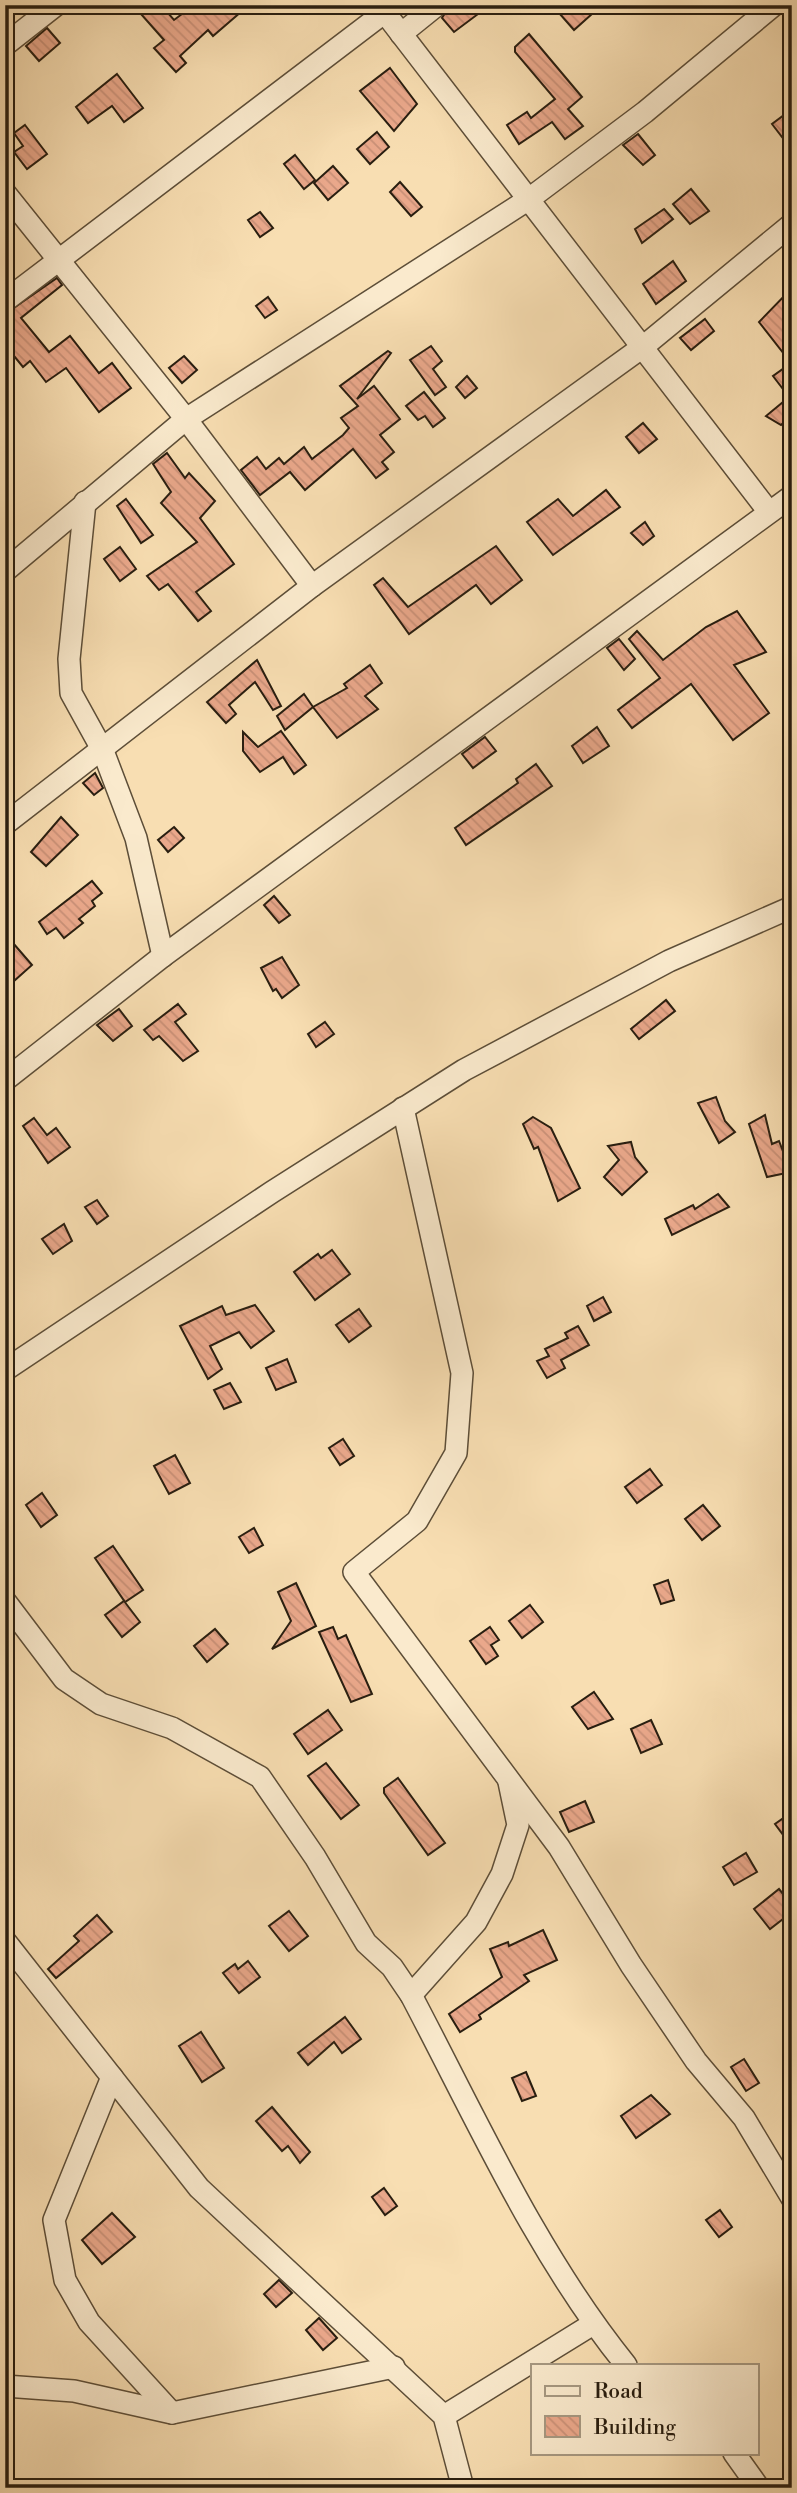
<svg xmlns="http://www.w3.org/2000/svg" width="797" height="2493" font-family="'Libre Bodoni',serif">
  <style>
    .building { fill: url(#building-back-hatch); stroke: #291e10; stroke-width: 2 }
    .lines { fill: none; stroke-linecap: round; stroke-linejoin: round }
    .minor-casing { stroke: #5d4e38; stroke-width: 24 }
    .minor { stroke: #faeacd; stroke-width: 21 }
  </style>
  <defs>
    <pattern id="building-back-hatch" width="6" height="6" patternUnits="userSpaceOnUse" patternTransform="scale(1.75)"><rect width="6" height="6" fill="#eaa88b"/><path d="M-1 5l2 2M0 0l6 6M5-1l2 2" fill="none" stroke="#c99077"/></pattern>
  </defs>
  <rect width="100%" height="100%" fill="#f8deb2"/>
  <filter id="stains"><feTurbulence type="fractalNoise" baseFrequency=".00286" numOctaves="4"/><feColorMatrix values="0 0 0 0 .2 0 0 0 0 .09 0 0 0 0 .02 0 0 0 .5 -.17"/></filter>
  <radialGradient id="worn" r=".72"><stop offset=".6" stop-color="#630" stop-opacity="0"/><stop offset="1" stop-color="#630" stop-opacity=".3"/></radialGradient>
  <!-- building -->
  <g class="building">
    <polygon points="133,5 161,5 174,20 194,5 249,5 213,36 208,30 180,56 186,63 176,72 154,48 164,40"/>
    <polygon points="450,5 490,5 454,32 442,18"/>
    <polygon points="552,5 602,5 574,30"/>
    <polygon points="47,28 60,43 39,61 26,46"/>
    <polygon points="529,34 582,97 568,109 583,126 565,139 552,122 519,144 507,125 527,112 531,118 555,99 515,52 515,47"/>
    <polygon points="390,68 417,104 394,131 360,91"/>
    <polygon points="117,74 143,108 124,122 112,106 88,123 76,107"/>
    <polygon points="792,109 792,150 772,124"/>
    <polygon points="25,125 47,154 27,169 14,152 23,146 14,133"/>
    <polygon points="377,132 389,147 370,164 357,149"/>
    <polygon points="638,134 655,155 643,165 623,145"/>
    <polygon points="295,155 315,180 304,189 284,164"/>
    <polygon points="333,166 348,183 328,200 314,183"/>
    <polygon points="400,182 422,207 411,216 390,192"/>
    <polygon points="691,189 709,211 690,224 673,204"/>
    <polygon points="664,209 673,219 642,243 635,229"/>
    <polygon points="260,212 273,228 260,237 248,220"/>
    <polygon points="673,261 686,281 656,304 643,284"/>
    <polygon points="57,278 62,285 21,318 49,352 70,336 99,373 112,363 131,388 99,412 66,368 46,382 30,361 23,367 5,345 5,314"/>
    <polygon points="792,288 792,415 781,425 766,416 789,397 773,376 791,363 759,322"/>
    <polygon points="268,297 277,310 265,318 256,306"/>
    <polygon points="705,319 714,331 691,350 680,338"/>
    <polygon points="431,346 442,361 433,369 446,387 435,395 410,360"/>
    <polygon points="388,351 391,353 357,399 374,386 400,419 380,435 394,452 382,462 388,469 376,478 353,449 305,490 290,472 260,495 241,470 257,457 266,469 279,458 284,464 304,447 312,459 343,435 349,428 341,418 358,406 340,386"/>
    <polygon points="184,356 197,370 182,383 169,368"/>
    <polygon points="467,376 477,388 465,398 456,387"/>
    <polygon points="424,392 445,418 433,427 425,416 418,420 406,406"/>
    <polygon points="643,423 657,439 639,453 626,437"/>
    <polygon points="167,453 185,478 189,473 215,501 200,518 234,564 196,592 211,611 198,621 168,584 159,590 147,576 197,542 161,503 171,492 153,464"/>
    <polygon points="606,490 620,507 553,555 527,522 558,499 573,516"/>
    <polygon points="126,499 153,535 141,543 117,506"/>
    <polygon points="645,522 654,536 643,545 631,533"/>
    <polygon points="496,546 522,580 491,604 476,585 409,634 374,585 383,578 408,607"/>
    <polygon points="120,547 136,569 120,581 104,559"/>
    <polygon points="737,611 766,652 734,665 769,713 733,740 691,684 632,728 618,710 660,678 629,639 637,631 663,660 706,627"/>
    <polygon points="619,639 635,659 624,670 607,648"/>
    <polygon points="257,660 281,706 273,710 255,682 229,705 236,714 226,723 207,702"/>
    <polygon points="370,665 382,683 365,696 378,709 337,738 313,707 347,688 344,684"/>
    <polygon points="304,694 313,707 285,730 277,716"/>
    <polygon points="597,727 609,746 583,763 572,746"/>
    <polygon points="281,731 306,765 294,774 283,757 260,772 243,751 243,732 258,747"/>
    <polygon points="485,737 496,751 473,768 462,754"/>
    <polygon points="536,764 552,786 466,845 455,828 518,783 516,779"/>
    <polygon points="95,773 103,788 94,795 83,783"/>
    <polygon points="61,817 78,835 46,866 31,852"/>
    <polygon points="174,827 184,838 168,852 158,840"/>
    <polygon points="92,881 102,893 92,901 95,906 79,919 83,923 64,938 56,928 47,934 39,922"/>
    <polygon points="274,896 290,915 279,923 264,905"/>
    <polygon points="13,943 32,965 14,981 5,970 5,949"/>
    <polygon points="282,957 299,985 282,998 276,989 273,991 261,968"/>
    <polygon points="666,1000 675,1011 639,1039 631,1029"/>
    <polygon points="178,1004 186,1014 175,1022 198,1051 183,1061 159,1036 153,1040 144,1030"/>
    <polygon points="119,1009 132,1026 113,1041 97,1025"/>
    <polygon points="325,1022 334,1034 316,1047 308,1034"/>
    <polygon points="716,1097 725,1121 735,1132 719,1143 698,1103"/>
    <polygon points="765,1115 772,1144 779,1141 791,1172 767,1177 749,1124"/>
    <polygon points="533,1117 551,1128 580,1188 558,1201 538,1147 534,1149 523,1124"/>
    <polygon points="34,1118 47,1135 56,1128 70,1147 48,1163 23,1126"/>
    <polygon points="631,1142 635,1157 647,1172 622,1195 604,1177 619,1160 608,1146"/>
    <polygon points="718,1194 729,1207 672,1235 665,1219 693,1205 695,1209"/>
    <polygon points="97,1200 108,1216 97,1224 85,1207"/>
    <polygon points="64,1224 72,1241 53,1254 42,1239"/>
    <polygon points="332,1250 350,1274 315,1300 294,1272 318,1254 321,1258"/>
    <polygon points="603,1297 611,1312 594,1321 587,1306"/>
    <polygon points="255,1305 274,1331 251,1348 239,1332 210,1346 222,1369 208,1379 180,1326 222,1306 226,1315"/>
    <polygon points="359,1309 371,1326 349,1342 336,1325"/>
    <polygon points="578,1326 589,1345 561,1360 565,1368 547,1378 537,1361 549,1356 545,1349 568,1338 565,1333"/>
    <polygon points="287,1359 296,1382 276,1390 266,1368"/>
    <polygon points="230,1383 241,1402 224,1409 214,1390"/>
    <polygon points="343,1439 354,1456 340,1465 329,1448"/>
    <polygon points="175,1455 190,1483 169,1494 154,1466"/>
    <polygon points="650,1469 662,1485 637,1503 625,1487"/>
    <polygon points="42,1493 57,1515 41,1527 26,1505"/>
    <polygon points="703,1505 720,1526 702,1540 685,1519"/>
    <polygon points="254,1528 263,1545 249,1553 239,1537"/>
    <polygon points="113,1546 143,1590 125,1602 95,1558"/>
    <polygon points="668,1580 674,1600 661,1604 654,1585"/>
    <polygon points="296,1583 316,1626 272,1649 291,1621 278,1592"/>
    <polygon points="124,1601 140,1622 122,1637 105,1615"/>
    <polygon points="530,1605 543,1622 522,1638 509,1621"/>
    <polygon points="333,1627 338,1639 346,1635 372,1694 351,1702 319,1632"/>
    <polygon points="490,1627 499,1640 491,1645 498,1656 486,1664 470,1641"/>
    <polygon points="215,1629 228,1644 207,1662 194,1646"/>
    <polygon points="594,1692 613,1719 588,1729 572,1707"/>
    <polygon points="328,1710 342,1730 308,1754 294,1734"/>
    <polygon points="651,1720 662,1744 641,1753 631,1729"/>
    <polygon points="326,1763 359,1805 341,1819 308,1776"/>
    <polygon points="398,1778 445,1843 428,1855 384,1793 384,1788"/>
    <polygon points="585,1801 594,1822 569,1832 560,1812"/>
    <polygon points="792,1812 792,1847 775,1824"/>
    <polygon points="746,1853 757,1872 734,1885 723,1867"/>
    <polygon points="779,1889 792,1905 792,1912 770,1929 754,1909"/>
    <polygon points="289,1911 308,1936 289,1951 269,1926"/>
    <polygon points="97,1915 112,1932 56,1978 48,1969 79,1941 74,1936"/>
    <polygon points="543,1930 557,1960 524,1975 529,1981 479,2015 481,2019 460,2032 449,2014 502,1977 490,1949 508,1942 509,1946"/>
    <polygon points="248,1961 260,1977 239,1993 223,1973 235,1964 238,1969"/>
    <polygon points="345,2017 361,2039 342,2053 334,2042 308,2065 298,2053"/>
    <polygon points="201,2032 224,2068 202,2082 179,2046"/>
    <polygon points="744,2059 759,2083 746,2091 731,2067"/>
    <polygon points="526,2072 536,2096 522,2101 512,2078"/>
    <polygon points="651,2095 670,2114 636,2138 621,2116"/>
    <polygon points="272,2107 310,2152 300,2163 288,2146 282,2151 256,2121"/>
    <polygon points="384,2188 397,2206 385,2215 372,2197"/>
    <polygon points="720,2210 732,2227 719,2237 706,2220"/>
    <polygon points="112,2213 135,2237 102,2264 82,2240"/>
    <polygon points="279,2280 292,2293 276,2307 264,2294"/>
    <polygon points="319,2318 337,2338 323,2350 306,2330"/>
  </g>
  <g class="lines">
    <!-- minor casing -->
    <g class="minor-casing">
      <g id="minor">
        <polyline points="379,5 769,512"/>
        <polyline points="401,34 437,5"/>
        <polyline points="5,45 56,5"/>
        <polyline points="5,193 186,419 312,586 644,346 792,224"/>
        <polyline points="5,301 385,12"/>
        <polyline points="85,502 69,659 71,693 103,751 136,838 163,956"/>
        <polyline points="5,571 186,419 529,199 645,112 774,5"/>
        <polyline points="5,824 312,586"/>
        <polyline points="5,1080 163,956 792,496"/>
        <polyline points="403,1108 462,1373 456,1453 417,1521 354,1572 559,1847 631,1965 696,2061 744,2118 792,2198"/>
        <polyline points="5,1370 272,1192 464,1070 669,961 792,907"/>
        <path d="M 5,1601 L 64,1679 L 101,1704 L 172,1728 L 260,1777 L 315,1857 L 366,1943 L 392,1967 L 411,1995 C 477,2120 537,2255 626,2365"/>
        <polyline points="5,1941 199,2188 444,2416 463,2488"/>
        <polyline points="411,1995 476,1922 502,1874 518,1825 509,1782"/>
        <polyline points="112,2077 54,2220 65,2280 89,2322 172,2413"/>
        <polyline points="5,2386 74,2391 172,2413 394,2367"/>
        <polyline points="444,2416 593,2324"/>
        <polyline points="734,2453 759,2488"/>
      </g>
    </g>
    <!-- minor -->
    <use href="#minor" class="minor"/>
  </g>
  <!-- margin -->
  <rect width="797" height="2493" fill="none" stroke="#f8deb2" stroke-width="28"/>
  <rect x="7" y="7" width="783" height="2479" fill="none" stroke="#291e10" stroke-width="3.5"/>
  <rect x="14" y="14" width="769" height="2465" fill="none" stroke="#291e10" stroke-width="2"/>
  <!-- legend -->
  <rect x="531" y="2364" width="228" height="91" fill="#faeacd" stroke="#a69881" stroke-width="2"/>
  <rect x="545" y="2386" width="35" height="10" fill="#faeacd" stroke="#a69881" stroke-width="2"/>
  <text x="594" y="2398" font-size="21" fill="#291e10">Road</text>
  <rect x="545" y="2416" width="35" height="21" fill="url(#building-back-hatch)" stroke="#a69881" stroke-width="2"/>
  <text x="594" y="2434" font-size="21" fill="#291e10">Building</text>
  <rect width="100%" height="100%" filter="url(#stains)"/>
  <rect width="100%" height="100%" fill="url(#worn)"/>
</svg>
